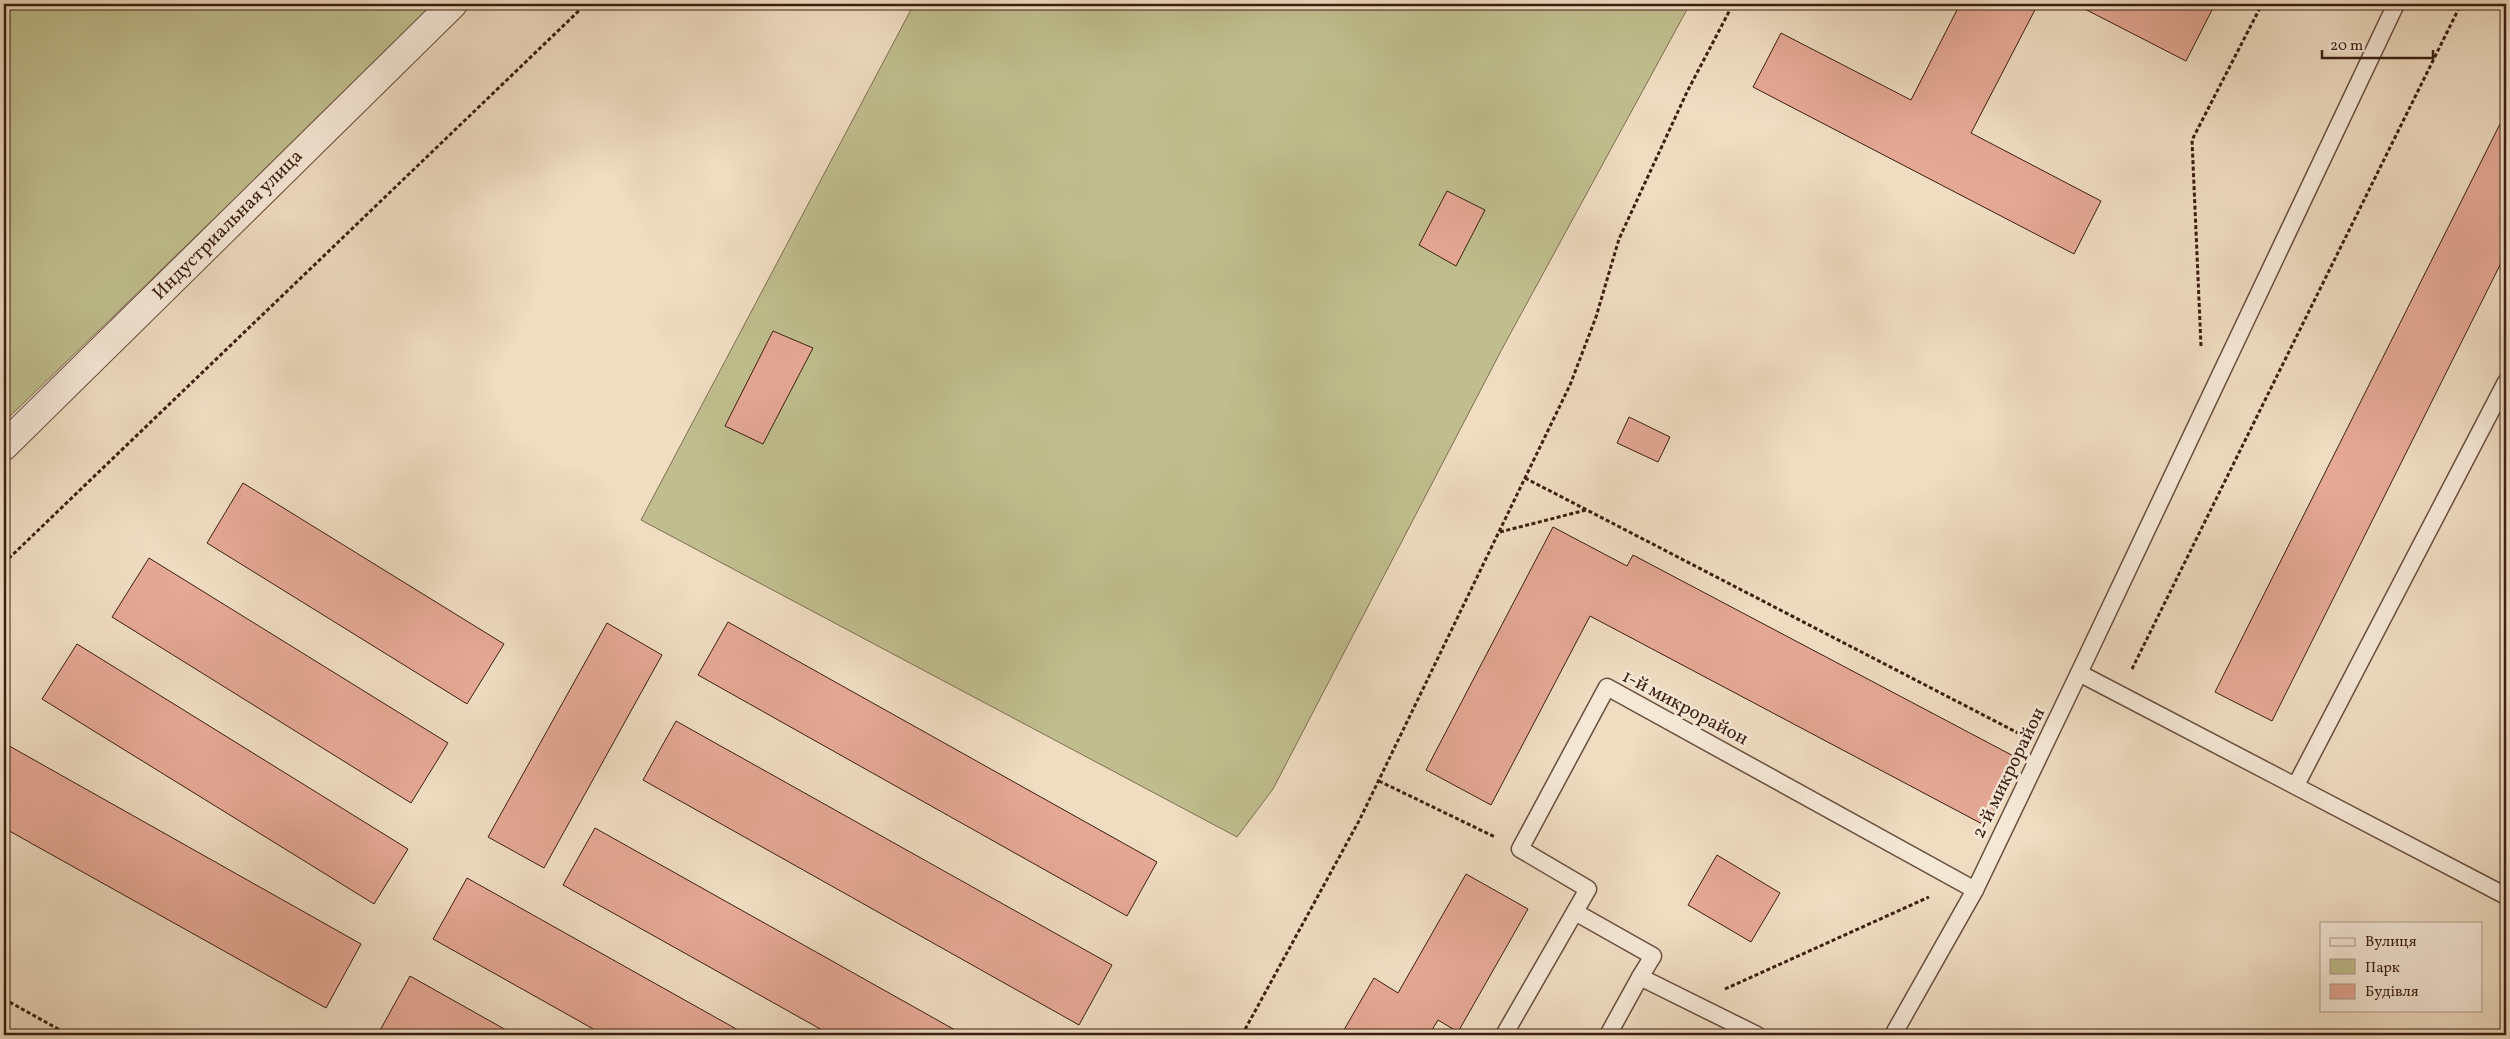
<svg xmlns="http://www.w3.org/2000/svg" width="2510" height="1039" font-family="Vollkorn,serif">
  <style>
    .green { fill: #c0be8e; stroke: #7e6e50 }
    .building { fill: #e5a895; stroke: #3c1e11 }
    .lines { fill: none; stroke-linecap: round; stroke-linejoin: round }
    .service-casing { stroke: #694e3d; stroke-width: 19 }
    .minor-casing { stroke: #694e3d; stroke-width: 30 }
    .path { stroke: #3c1e11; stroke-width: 3; stroke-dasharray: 4 2.5; stroke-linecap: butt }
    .service { stroke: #f5e8d7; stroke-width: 16 }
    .minor { stroke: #f5e8d7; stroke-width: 28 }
    .labels { text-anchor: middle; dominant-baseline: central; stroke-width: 5; stroke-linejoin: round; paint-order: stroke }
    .street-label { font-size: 19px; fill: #3c1e11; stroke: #f5e8d7 }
  </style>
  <rect width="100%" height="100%" fill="#efdcc1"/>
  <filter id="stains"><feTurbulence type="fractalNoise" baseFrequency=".004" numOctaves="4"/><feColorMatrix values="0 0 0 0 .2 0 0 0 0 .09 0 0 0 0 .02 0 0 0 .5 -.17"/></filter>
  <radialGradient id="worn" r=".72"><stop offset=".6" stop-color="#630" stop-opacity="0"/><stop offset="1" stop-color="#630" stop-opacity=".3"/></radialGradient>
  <!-- green -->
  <g class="green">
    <polygon points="4,4 436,4 4,422"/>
    <polygon points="914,4 1690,4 1502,349 1273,789 1237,837 641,520"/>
  </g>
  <!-- building -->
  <g class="building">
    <polygon points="1960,4 2038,4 1971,133 2101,201 2074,254 1753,87 1781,33 1911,100"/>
    <polygon points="2075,4 2215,4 2186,61"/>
    <polygon points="2506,112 2506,253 2272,721 2215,692"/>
    <polygon points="1447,191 1485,210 1456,266 1419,245"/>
    <polygon points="773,331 813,348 763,444 725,426"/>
    <polygon points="1629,417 1670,437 1658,462 1617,443"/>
    <polygon points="243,483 504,644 467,704 207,543"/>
    <polygon points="1553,527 1627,566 1633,555 2021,760 1986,826 1590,616 1491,805 1426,770"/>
    <polygon points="149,558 448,743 411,803 112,617"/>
    <polygon points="728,622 1157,862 1127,916 698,675"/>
    <polygon points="607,623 662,655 544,868 488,837"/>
    <polygon points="77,644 408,849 374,904 42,699"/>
    <polygon points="676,721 1112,965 1079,1025 643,780"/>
    <polygon points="4,743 361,944 326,1008 4,828"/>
    <polygon points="595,828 964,1035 831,1035 563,885"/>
    <polygon points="1717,855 1780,893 1751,942 1688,905"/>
    <polygon points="1466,874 1528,909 1458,1032 1438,1020 1429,1035 1341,1035 1374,978 1398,993"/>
    <polygon points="467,878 747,1035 604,1035 433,939"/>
    <polygon points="2506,951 2506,966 2501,964"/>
    <polygon points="410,976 515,1035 378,1034"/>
  </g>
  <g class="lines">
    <!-- service casing -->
    <g class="service-casing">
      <g id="service">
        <polyline points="2396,4 2079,673 2506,896"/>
        <polyline points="2296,785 2506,382"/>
        <polyline points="1975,890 2079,673"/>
        <polyline points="1575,912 1653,956 1640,977"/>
        <polyline points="1504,1035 1588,889 1520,849 1607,687 1975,890 1893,1035"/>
        <polyline points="1608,1035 1640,977 1757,1035"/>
      </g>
    </g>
    <!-- minor casing -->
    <g class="minor-casing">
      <polyline id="minor" points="4,446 453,4"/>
    </g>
    <!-- path -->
    <g class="path">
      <polyline points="2201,346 2192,140 2262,4"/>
      <polyline points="1525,478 2020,734"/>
      <polyline points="1500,532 1586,510"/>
      <polyline points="4,563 586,4"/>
      <polyline points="2132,669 2461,4"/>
      <polyline points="1379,781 1495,837"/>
      <polyline points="1725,989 1929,897"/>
      <polyline points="4,999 69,1035"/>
      <polyline points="1242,1035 1360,819 1570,385 1596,317 1619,239 1687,92 1733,4"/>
    </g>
    <!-- service -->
    <use href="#service" class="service"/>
    <!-- minor -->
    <use href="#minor" class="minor"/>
  </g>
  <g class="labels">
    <!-- street labels -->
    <g class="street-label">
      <text transform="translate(228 225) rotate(-45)">Индустриальная улица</text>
      <text transform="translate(1685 708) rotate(28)">1-й микрорайон</text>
      <text transform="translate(2009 773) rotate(-64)">2-й микрорайон</text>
    </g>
  </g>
  <!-- margin -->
  <rect width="2510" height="1039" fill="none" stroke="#efdcc1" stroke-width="20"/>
  <rect x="5" y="5" width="2500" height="1029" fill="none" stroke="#3c1e11" stroke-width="2.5"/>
  <rect x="10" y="10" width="2490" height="1019" fill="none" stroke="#3c1e11"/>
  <!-- legend -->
  <rect x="2320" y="922" width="162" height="90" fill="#f5e8d7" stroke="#ab9788"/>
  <rect x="2330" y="938" width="25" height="8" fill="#f5e8d7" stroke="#ab9788"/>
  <text x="2365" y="946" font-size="15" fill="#3c1e11">Вулиця</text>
  <rect x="2330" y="959" width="25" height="15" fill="#c0be8e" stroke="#ab9788"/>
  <text x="2365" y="972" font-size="15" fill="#3c1e11">Парк</text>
  <rect x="2330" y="984" width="25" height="15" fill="#e5a895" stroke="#ab9788"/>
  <text x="2365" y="996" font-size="15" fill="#3c1e11">Будівля</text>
  <!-- scale -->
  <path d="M2322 50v8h111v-8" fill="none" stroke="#3c1e11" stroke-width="2.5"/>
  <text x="2330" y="50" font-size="15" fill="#3c1e11" stroke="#f5e8d7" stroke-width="4" paint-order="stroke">20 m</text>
  <rect width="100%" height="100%" filter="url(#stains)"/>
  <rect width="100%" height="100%" fill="url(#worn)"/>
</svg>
